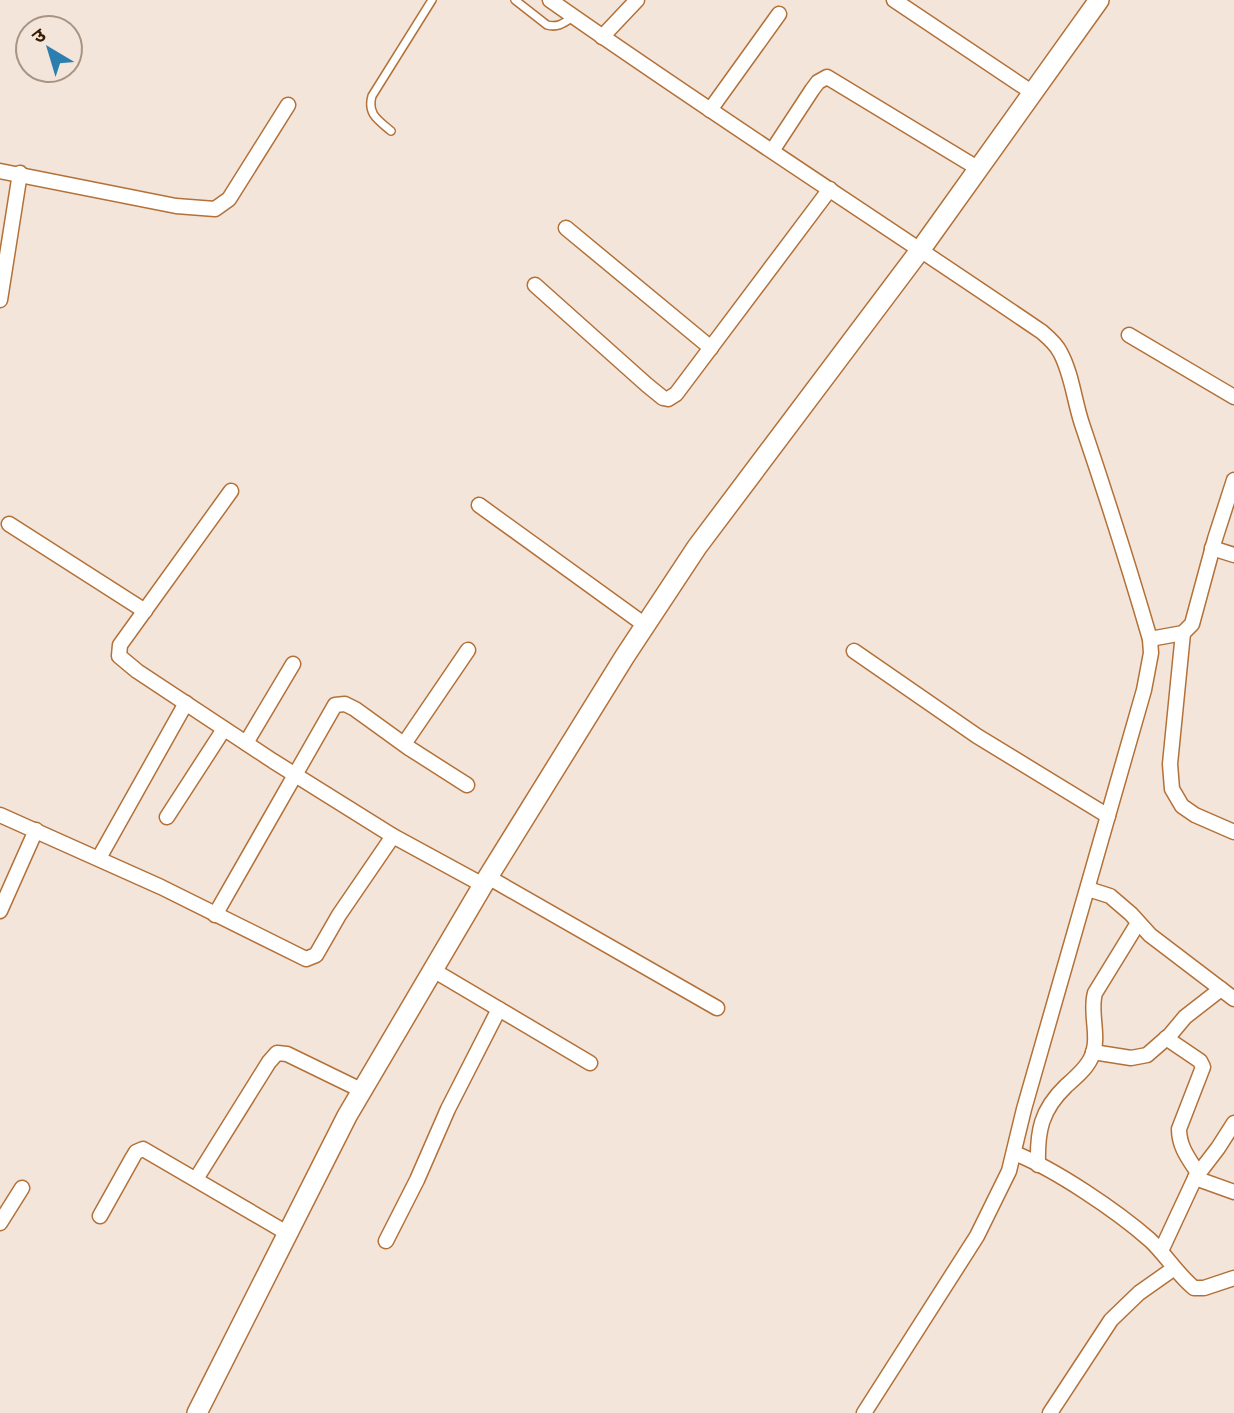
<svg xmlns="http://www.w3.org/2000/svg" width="1234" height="1413" font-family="'Roboto Condensed','Noto Sans Devanagari',sans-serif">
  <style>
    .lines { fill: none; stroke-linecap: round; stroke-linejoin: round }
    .lane-casing { stroke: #b37138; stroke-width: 10 }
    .street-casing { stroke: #b37138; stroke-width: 17 }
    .secondary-casing { stroke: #b37138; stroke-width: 22 }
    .lane { stroke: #fff; stroke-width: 7 }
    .street { stroke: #fff; stroke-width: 14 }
    .secondary { stroke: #fff; stroke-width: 19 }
  </style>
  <rect width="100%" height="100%" fill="#f4e5da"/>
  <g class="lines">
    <!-- lane casing -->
    <g class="lane-casing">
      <g id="lane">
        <path d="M 515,0 L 547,25 C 558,28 564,23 573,17"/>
        <path d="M 391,131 C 378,120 367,114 372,96 L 432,0"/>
      </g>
    </g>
    <!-- street casing -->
    <g class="street-casing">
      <g id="street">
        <path d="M 550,0 C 712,114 879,221 1042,332 C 1049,338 1056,344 1060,352 C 1072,374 1074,400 1082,424 C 1106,495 1129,567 1150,639 L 1151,653 L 1144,690 L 1024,1109 L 1009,1171 L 977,1236 L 864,1413"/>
        <polyline points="894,0 1033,93"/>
        <polyline points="602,37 637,0"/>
        <polyline points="710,110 779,14"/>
        <polyline points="772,151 812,90 818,82 827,77 979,169"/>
        <polyline points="0,171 176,206 215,209 229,199 288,105"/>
        <polyline points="566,228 711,348"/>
        <polyline points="535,285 647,385 663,398 668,399 676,394 830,189"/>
        <polyline points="0,300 20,173"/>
        <polyline points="1129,335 1234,397"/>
        <polyline points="231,491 120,645 119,656 137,671 273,761 393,836 483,885"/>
        <polyline points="479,505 645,625"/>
        <polyline points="9,524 145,611"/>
        <polyline points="1212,548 1234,555"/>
        <polyline points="1183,633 1170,764 1172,789 1182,806 1195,815 1234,832"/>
        <polyline points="1150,639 1183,633 1192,624 1215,539 1234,480"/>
        <polyline points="854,651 977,736 1108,816"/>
        <polyline points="246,743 293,664"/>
        <polyline points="404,744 468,650"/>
        <polyline points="0,815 161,887 306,959 316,955 339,915 393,836"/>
        <polyline points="167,817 224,729"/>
        <polyline points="99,858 186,703"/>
        <polyline points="488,877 717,1008"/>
        <polyline points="1088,889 1110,896 1131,914 1150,935 1234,999"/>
        <polyline points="0,911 36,830"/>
        <polyline points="215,915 335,705 345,704 355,709 409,748 467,785"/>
        <polyline points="433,970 590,1063"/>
        <path d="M 1166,1038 L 1200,1061 L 1203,1067 L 1179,1129 C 1179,1147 1189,1159 1198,1173"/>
        <polyline points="1093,1052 1131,1058 1147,1055 1170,1035 1185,1017 1221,989"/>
        <path d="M 1014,1153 C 1055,1169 1117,1211 1150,1240 C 1166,1255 1177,1274 1194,1288 L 1204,1288 L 1234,1278"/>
        <path d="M 1038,1165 C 1037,1131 1041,1110 1066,1086 C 1075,1078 1086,1069 1091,1058 C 1101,1038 1089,1013 1095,993 L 1138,923"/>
        <polyline points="1195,1178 1234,1192"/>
        <polyline points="196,1179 269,1062 277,1053 287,1054 361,1090"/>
        <polyline points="100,1216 133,1157 136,1152 143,1149 287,1233"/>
        <polyline points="0,1223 22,1188"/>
        <polyline points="386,1241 417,1180 448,1109 499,1009"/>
        <polyline points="1161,1251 1195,1178 1218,1148 1234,1123"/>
        <polyline points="1050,1413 1111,1320 1139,1293 1173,1269"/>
      </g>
    </g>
    <!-- secondary casing -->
    <g class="secondary-casing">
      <polyline id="secondary" points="197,1413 347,1116 483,885 625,656 697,547 921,249 1099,0"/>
    </g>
    <!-- lane -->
    <use href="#lane" class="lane"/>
    <!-- street -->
    <use href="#street" class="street"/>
    <!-- secondary -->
    <use href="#secondary" class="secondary"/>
  </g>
  <!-- north arrow -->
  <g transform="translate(49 49) rotate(322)"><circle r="33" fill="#f4e5da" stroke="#a89484" stroke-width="2"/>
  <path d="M0-5L12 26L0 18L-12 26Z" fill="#2c7eae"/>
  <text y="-10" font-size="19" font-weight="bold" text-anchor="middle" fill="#351b03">उ</text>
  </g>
</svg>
